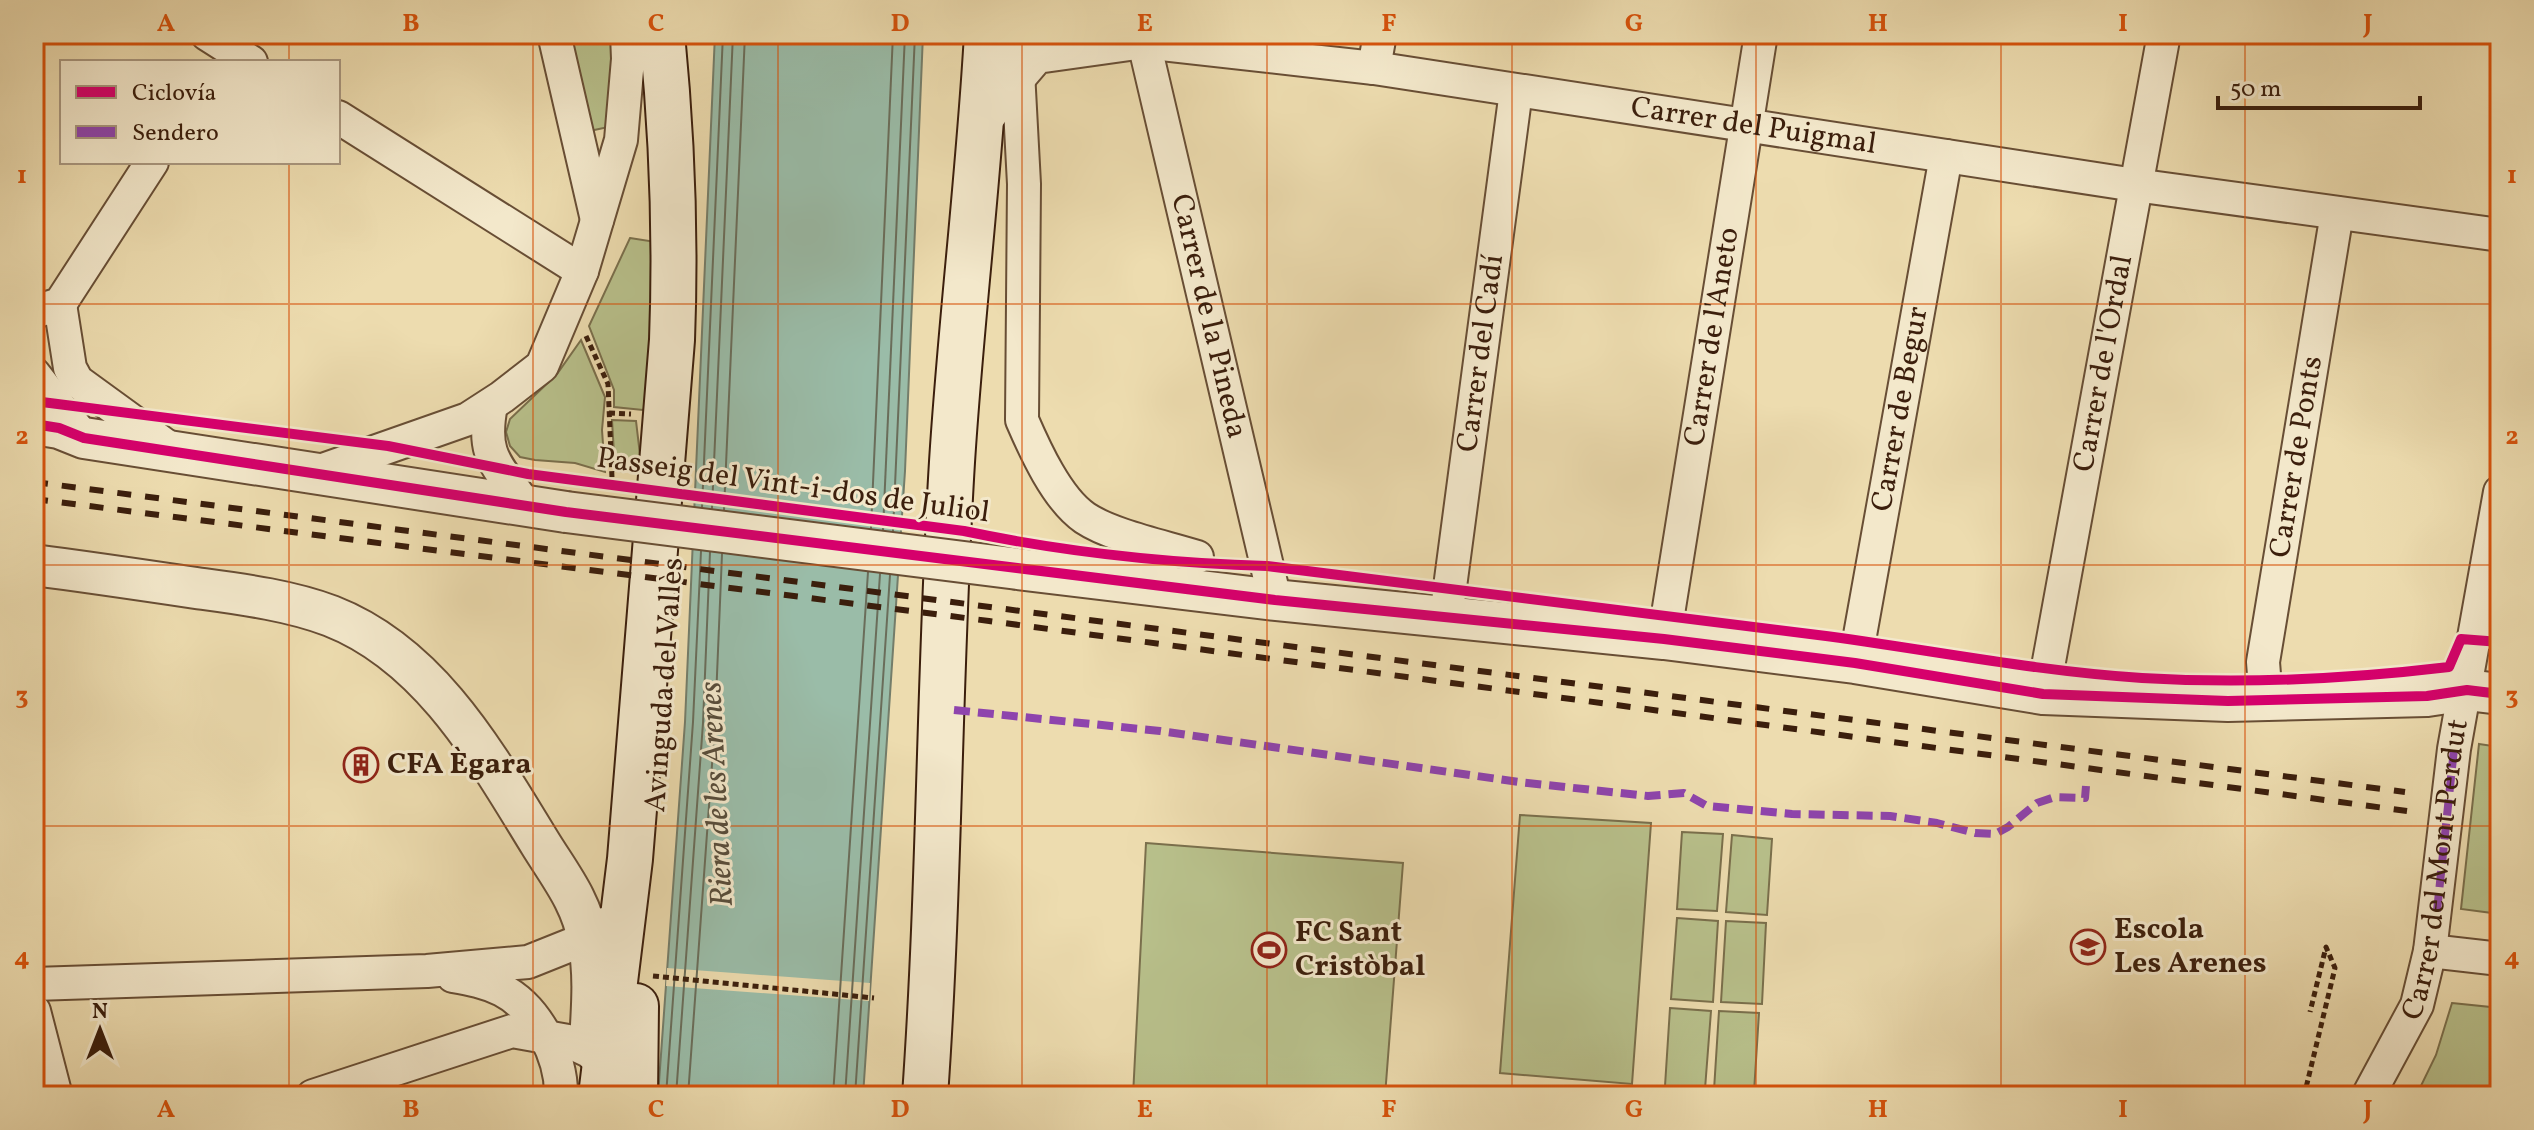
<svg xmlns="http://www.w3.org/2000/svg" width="2534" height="1130" font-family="Vollkorn,serif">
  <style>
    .green { fill: #b8c08b; stroke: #7a6f4c; stroke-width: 2 }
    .water { fill: #9abca8; stroke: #747d6a; stroke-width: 2 }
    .pier { fill: #eddcaf }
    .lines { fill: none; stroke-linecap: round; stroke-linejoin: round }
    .shore { stroke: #6a6d5a; stroke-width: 2 }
    .minor-casing { stroke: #684e35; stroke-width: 36 }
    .tertiary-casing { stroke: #684e35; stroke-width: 44 }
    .secondary-casing { stroke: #3b1e0c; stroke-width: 48 }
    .path { stroke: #3b1e0c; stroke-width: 5; stroke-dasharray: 6 4; stroke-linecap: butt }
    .minor { stroke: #f3e8cb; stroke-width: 32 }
    .tertiary { stroke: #f3e8cb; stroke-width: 40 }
    .secondary { stroke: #f3e8cb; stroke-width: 44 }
    .rail { stroke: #3b1e0c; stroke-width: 6; stroke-dasharray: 14 14; stroke-linecap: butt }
    .tertiary-bridge-casing { stroke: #684e35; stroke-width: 44; stroke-linecap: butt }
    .tertiary-bridge { stroke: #f3e8cb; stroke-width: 40 }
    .quiet { stroke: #8e44ad; stroke-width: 8; stroke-dasharray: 16 8; stroke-linecap: butt }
    .cycleway-casing { stroke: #f3e8cb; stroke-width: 15 }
    .cycleway { stroke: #d6006c; stroke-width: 10 }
    .grid { fill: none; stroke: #d7530c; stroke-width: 2; stroke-opacity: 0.55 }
    .labels { text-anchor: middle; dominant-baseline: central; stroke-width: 6; stroke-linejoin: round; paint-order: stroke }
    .street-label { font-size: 30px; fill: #3b1e0c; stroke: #f3e8cb }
    .poi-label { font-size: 30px; font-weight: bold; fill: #3b1e0c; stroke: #f3e8cb; text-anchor: start }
    .water-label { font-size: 32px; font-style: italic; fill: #584d3b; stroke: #f3e8cb }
    .neatline { fill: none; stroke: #d7530c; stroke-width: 3 }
    .grid-label { font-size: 26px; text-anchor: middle; font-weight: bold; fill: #d7530c }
  </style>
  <rect width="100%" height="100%" fill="#eddcaf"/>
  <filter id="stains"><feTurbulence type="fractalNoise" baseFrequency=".0025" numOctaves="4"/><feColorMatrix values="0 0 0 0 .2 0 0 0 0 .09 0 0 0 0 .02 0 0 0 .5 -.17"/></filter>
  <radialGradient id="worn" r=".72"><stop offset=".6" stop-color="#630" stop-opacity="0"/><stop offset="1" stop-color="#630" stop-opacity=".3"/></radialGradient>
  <!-- green -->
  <g class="green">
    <polygon points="564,34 614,34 613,126 585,132"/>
    <polygon points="630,238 656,242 648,404 643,410 614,407 614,390 589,326"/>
    <polygon points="581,340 605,397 602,430 605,472 575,463 535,460 520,457 510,446 506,432 510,419 557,374"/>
    <polygon points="612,420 636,421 642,472 615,471"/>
    <polygon points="2479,744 2500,747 2500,914 2461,909"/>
    <polygon points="1520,815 1651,823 1632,1084 1500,1073"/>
    <polygon points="1682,832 1723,834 1717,911 1677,909"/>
    <polygon points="1732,835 1772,839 1767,915 1726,912"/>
    <polygon points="1146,843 1403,863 1385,1096 1133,1096"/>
    <polygon points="1677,918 1718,921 1713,1002 1671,999"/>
    <polygon points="1726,921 1766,923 1762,1004 1721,1002"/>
    <polygon points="2452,1003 2500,1008 2500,1096 2416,1096 2436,1055"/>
    <polygon points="1670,1008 1711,1011 1705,1089 1665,1086"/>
    <polygon points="1719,1011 1759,1013 1754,1092 1714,1090"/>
  </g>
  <!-- water -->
  <polygon class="water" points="715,34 923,34 905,471 863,1096 658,1096 685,722"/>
  <!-- pier -->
  <polygon class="pier" points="667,968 870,983 869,1001 666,986"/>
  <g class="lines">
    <!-- shore -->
    <g class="shore">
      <polyline points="702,507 723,34"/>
      <polyline points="712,508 733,34"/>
      <polyline points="724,510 745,34"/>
      <polyline points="871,528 893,34"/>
      <polyline points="883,530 905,34"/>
      <polyline points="893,531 915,34"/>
      <polyline points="666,1096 693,722 701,551"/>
      <polyline points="676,1096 703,723 710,552"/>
      <polyline points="688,1096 715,723 722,554"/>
      <polyline points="833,1096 868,572"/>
      <polyline points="845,1096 880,574"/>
      <polyline points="855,1096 890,575"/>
    </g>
    <!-- minor casing -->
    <g class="minor-casing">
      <g id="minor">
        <polyline points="207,34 251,62"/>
        <polyline points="554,34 597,220"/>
        <path d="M 1016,34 L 1024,184 L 1022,420 C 1035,450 1057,499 1085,518 C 1112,536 1166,547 1197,557"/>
        <path id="s1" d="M 1142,34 L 1275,600"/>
        <polyline points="1374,68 1380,34"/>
        <polyline points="338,117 582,271"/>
        <path id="s2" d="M 981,128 L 1002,98 L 1037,57 L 1144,42 L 1374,68 L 2135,185 L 2500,235"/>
        <polyline points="60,304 70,368 77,381 176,453"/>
        <polyline points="34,312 60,304 152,162"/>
        <polyline points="34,374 84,438"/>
        <path d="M 491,405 C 481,457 497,464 525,505"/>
        <polyline points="317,472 468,419 502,397 542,366 582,271 621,140 628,59 627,34"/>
        <path id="s3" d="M 1446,617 L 1516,91"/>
        <path id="s4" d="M 1664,639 L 1761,34"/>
        <path id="s5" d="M 1855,663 L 1946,156"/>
        <path id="s6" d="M 2043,694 L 2164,34"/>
        <path id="s7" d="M 2266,700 L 2263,662 L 2337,213"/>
        <polyline points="2430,951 2500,959"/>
        <path d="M 453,976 C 470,979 486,982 502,990 C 537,1008 562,1057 561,1096"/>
        <polyline points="34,984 427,971 528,962 588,938 604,924"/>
        <polyline points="34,1011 56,1096"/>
        <polyline points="313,1096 512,1031 568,1041 589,1051 606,1066"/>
        <path id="s8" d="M 2368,1096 L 2417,1005 L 2430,951 L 2454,749 L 2500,492"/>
      </g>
    </g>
    <!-- tertiary casing -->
    <g class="tertiary-casing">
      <g id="tertiary">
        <polyline points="34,424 59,428 84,438 566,512"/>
        <path d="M 34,565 C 88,572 142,580 196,588 C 240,594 289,600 331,616 C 431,655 487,757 540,843 C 559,874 582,902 588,940 C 595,973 592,1008 590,1042"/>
        <polyline points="1018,569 1275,600 1664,639 1855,663 2043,694 2228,701 2427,696 2467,690 2500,694"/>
      </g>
    </g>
    <!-- secondary casing -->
    <g class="secondary-casing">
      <g id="secondary">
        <path d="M 601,1096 L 630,859 L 672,340 C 676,237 672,136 662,34"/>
        <polyline points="635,1096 636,1006"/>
        <path d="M 925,1096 C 940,885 939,673 952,462 C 961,319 979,177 987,34"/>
      </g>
    </g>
    <!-- path -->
    <g class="path">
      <polyline points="586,336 608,384 612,478"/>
      <polyline points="609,413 631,414"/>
      <polyline points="653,976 874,998"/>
      <polyline points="2304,1096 2335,968 2326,947 2310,1012"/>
    </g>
    <!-- minor -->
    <use href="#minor" class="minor"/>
    <!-- tertiary -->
    <use href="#tertiary" class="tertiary"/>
    <!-- secondary -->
    <use href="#secondary" class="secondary"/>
    <!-- rail -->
    <g class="rail">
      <polyline points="34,482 2405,792"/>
      <polyline points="34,499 989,621 2407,811"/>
    </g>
    <!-- tertiary-bridge casing -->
    <g class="tertiary-bridge-casing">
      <polyline id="tertiary-bridge" points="566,512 1018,569"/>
    </g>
    <!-- tertiary-bridge -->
    <use href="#tertiary-bridge" class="tertiary-bridge"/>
    <!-- quiet -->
    <g class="quiet">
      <polyline points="954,710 1160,731 1519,782 1648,796 1684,793 1707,806 1792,814 1890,816 1937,823 1975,833 1995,834 2008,827 2037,803 2055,797 2085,798 2086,786"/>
      <polyline points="2437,911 2454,749"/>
    </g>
    <!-- cycleway casing -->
    <g class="cycleway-casing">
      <g id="cycleway">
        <path d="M 34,401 L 388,446 L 528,474 L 964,531 C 1064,552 1165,563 1267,566 C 1451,589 1635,611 1818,635 C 1926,649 2033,671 2142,678 C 2243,684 2348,679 2449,667 L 2461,639 L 2500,642"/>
        <polyline points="34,424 59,428 84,438 566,512 1275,600 1664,639 1855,663 2043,694 2228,701 2427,696 2467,690 2500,694"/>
      </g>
    </g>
    <!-- cycleway -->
    <use href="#cycleway" class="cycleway"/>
  </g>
  <!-- grid -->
  <path class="grid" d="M 289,34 L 289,62M 533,34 L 533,1096M 778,34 L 778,1096M 1022,34 L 1022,1096M 1267,34 L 1267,1096M 1512,34 L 1512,1096M 1756,34 L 1756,1096M 2001,34 L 2001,1096M 2245,34 L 2245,1096M 289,162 L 289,1096M 34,304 L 2500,304M 34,565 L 2500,565M 34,826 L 2500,826"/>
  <!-- icons -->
  <defs>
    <g id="building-ring" transform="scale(1.8)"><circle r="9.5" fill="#f3e8cb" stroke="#8f2418" stroke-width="1.5"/><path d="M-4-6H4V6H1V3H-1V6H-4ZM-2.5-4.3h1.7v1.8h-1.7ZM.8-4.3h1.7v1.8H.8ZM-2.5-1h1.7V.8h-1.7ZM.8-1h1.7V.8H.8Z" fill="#8f2418"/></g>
    <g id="school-ring" transform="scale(1.8)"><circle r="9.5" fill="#f3e8cb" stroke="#8f2418" stroke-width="1.5"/><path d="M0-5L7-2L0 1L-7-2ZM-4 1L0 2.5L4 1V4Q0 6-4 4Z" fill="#8f2418"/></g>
    <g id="stadium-ring" transform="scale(1.8)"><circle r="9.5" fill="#f3e8cb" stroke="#8f2418" stroke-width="1.5"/><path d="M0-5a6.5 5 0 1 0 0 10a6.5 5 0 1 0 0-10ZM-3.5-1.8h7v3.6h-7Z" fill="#8f2418"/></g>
  </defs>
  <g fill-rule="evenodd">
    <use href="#building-ring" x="361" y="765"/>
    <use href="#school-ring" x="2088" y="947"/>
    <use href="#stadium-ring" x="1269" y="950"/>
  </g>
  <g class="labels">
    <!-- street labels -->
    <g class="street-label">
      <text stroke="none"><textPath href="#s2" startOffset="814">Carrer del Puigmal</textPath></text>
      <text stroke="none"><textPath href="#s1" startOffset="290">Carrer de la Pineda</textPath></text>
      <text stroke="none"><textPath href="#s4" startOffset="306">Carrer de l'Aneto</textPath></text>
      <text stroke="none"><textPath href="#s3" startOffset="266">Carrer del Cadí</textPath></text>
      <text stroke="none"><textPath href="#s6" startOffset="336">Carrer de l'Ordal</textPath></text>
      <text stroke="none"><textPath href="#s5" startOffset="258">Carrer de Begur</textPath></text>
      <text stroke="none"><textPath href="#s7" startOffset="246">Carrer de Ponts</textPath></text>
      <text transform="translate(793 486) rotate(8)">Passeig del Vint-i-dos de Juliol</text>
      <text transform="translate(665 685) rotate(-86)">Avinguda del Vallès</text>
      <text stroke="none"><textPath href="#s8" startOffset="240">Carrer del Mont Perdut</textPath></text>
    </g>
    <!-- poi labels -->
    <g class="poi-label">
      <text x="387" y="765">CFA Ègara</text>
      <text x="2114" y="930">Escola<tspan x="2114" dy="34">Les Arenes</tspan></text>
      <text x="1295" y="933">FC Sant<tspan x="1295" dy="34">Cristòbal</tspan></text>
    </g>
    <!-- water labels -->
    <g class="water-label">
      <text transform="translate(718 794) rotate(-93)">Riera de les Arenes</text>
    </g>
  </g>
  <!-- margin -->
  <rect width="2534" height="1130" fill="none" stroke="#eddcaf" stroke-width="88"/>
  <!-- legend -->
  <rect x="60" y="60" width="280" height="104" fill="#f3e8cb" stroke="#a9977f" stroke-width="2"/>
  <rect x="76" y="86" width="40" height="12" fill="#d6006c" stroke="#a9977f" stroke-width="2"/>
  <text x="132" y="100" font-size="24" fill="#3b1e0c">Ciclovía</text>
  <rect x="76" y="126" width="40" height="12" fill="#8e44ad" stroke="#a9977f" stroke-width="2"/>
  <text x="132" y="140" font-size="24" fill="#3b1e0c">Sendero</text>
  <!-- north arrow -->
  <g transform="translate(100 1030)" stroke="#f3e8cb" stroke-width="6" paint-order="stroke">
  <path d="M0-6L14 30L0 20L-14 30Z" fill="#3b1e0c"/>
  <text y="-12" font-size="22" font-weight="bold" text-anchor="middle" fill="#3b1e0c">N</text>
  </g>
  <!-- scale -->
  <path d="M2218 96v12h202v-12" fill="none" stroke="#3b1e0c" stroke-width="4"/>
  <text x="2230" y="96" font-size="24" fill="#3b1e0c" stroke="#f3e8cb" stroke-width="6" paint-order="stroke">50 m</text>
  <rect x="44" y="44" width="2446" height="1042" class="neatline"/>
  <g class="grid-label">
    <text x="166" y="31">A</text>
    <text x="411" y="31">B</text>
    <text x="656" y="31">C</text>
    <text x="900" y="31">D</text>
    <text x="1145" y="31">E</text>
    <text x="1389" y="31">F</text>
    <text x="1634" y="31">G</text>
    <text x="1878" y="31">H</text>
    <text x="2123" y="31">I</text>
    <text x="2368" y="31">J</text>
    <text x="22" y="183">1</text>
    <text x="2512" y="183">1</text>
    <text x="22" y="444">2</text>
    <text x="2512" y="444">2</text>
    <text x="22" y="704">3</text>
    <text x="2512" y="704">3</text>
    <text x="22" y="965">4</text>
    <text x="2512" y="965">4</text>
    <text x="166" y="1117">A</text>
    <text x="411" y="1117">B</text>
    <text x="656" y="1117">C</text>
    <text x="900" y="1117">D</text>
    <text x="1145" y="1117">E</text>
    <text x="1389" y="1117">F</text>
    <text x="1634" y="1117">G</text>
    <text x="1878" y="1117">H</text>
    <text x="2123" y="1117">I</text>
    <text x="2368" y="1117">J</text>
  </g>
  <rect width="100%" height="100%" filter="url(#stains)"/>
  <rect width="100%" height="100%" fill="url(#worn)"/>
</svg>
